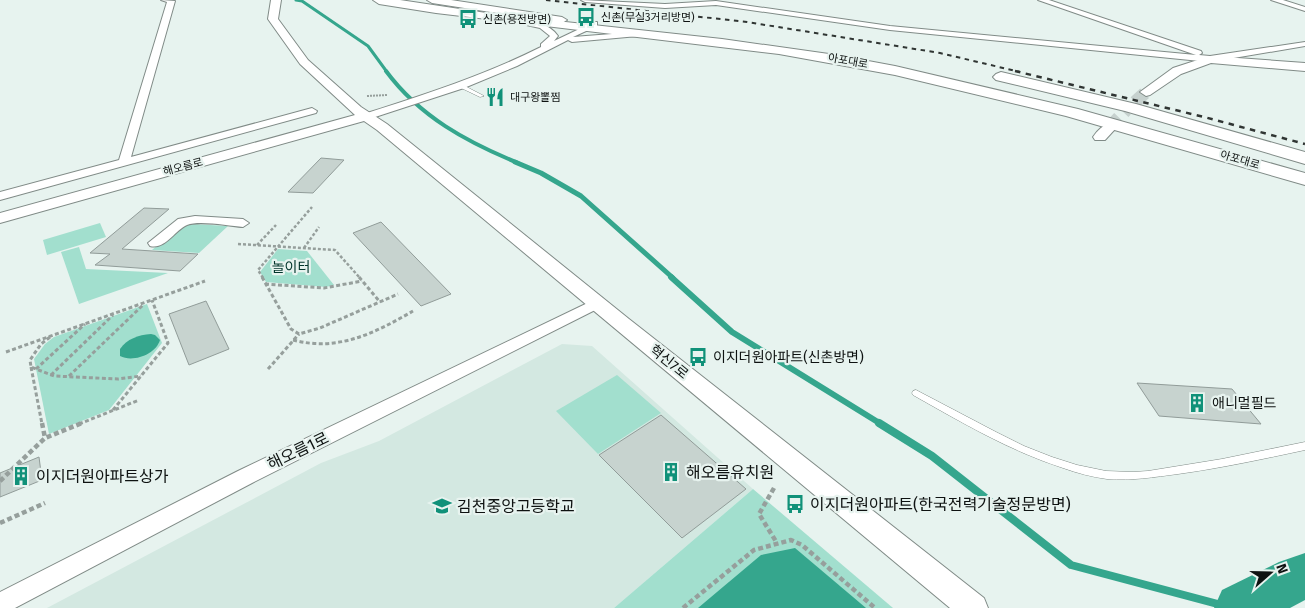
<svg xmlns="http://www.w3.org/2000/svg" width="1305" height="608" font-family="'Fira Sans','Noto Sans KR',sans-serif">
  <style>
    .built { fill: #d3e8e1 }
    .green { fill: #a2dfce }
    .water { fill: #35a68d }
    .lines { fill: none; stroke-linecap: round; stroke-linejoin: round }
    .stream-far4 { stroke: #35a68d; stroke-width: 3 }
    .stream-far3 { stroke: #35a68d; stroke-width: 4 }
    .stream-far2 { stroke: #35a68d; stroke-width: 5 }
    .stream-far1 { stroke: #35a68d; stroke-width: 6 }
    .stream { stroke: #35a68d; stroke-width: 8 }
    .river { fill: #35a68d; fill-rule: evenodd }
    .building { fill: #c7d3cf; stroke: #919c99 }
    .tertiary-tunnel { stroke: #c6d1ce; stroke-width: 13; stroke-dasharray: 13 7; stroke-linecap: butt }
    .service-casing { stroke: #808b87; stroke-width: 1 }
    .minor-casing { stroke: #808b87; stroke-width: 2 }
    .tertiary-casing { stroke: #808b87; stroke-width: 2 }
    .primary-casing { stroke: #808b87; stroke-width: 2 }
    .path-far3 { stroke: #969f9c; stroke-width: 2; stroke-dasharray: 2 1; stroke-linecap: butt }
    .path-far2 { stroke: #969f9c; stroke-width: 2.5; stroke-dasharray: 3 2; stroke-linecap: butt }
    .path-far1 { stroke: #969f9c; stroke-width: 3; stroke-dasharray: 4 2.5; stroke-linecap: butt }
    .path { stroke: #969f9c; stroke-width: 4.5; stroke-dasharray: 5 3; stroke-linecap: butt }
    .service { fill: #fff; fill-rule: evenodd }
    .minor { fill: #fff; fill-rule: evenodd }
    .tertiary { fill: #fff; fill-rule: evenodd }
    .primary { fill: #fff; fill-rule: evenodd }
    .rail-far1 { stroke: #303533; stroke-width: 2; stroke-dasharray: 4.5 4.5; stroke-linecap: butt }
    .rail { stroke: #303533; stroke-width: 2.5; stroke-dasharray: 5.5 5.5; stroke-linecap: butt }
    .labels { text-anchor: middle; dominant-baseline: central; stroke-width: 4.5; stroke-linejoin: round; paint-order: stroke }
    .far-poi-label { font-size: 11px; fill: #0e1211; stroke: #e7f3ef; text-anchor: start }
    .far-street-label { font-size: 11px; fill: #0e1211; stroke: #e7f3ef }
    .park-label { font-size: 14px; fill: #01352b; stroke: #e7f3ef }
    .poi-label { font-size: 14px; fill: #0e1211; stroke: #e7f3ef; text-anchor: start }
    .street-label { font-size: 14px; fill: #0e1211; stroke: #e7f3ef }
    .near-street-label { font-size: 16px; fill: #0e1211; stroke: #e7f3ef }
    .near-poi-label { font-size: 16px; fill: #0e1211; stroke: #e7f3ef; text-anchor: start }
  </style>
  <rect width="100%" height="100%" fill="#e7f3ef"/>
  <!-- built -->
  <polygon class="built" points="562,344 592,346 753,489 614,608 47,608 321,463 379,441"/>
  <!-- green -->
  <g class="green">
    <polygon points="100,223 106,237 47,255 43,240"/>
    <polygon points="192,224 228,226 199,253 152,250 178,228"/>
    <polygon points="79,247 86,269 168,273 79,304 61,252"/>
    <polygon points="278,249 307,251 334,285 326,287 266,282 260,272"/>
    <polygon points="147,304 162,343 109,410 49,434 34,359 45,344 54,337"/>
    <polygon points="617,375 661,413 598,454 556,411"/>
    <polygon points="753,489 893,608 614,608"/>
  </g>
  <!-- water -->
  <g class="water">
    <path d="M 151,334 L 155,335 L 160,340 C 156,354 133,363 120,356 L 120,349 C 127,339 138,335 151,334 Z"/>
    <polygon points="795,548 866,608 698,608 761,555"/>
  </g>
  <g class="lines">
    <!-- stream-far4 -->
    <polyline class="stream-far4" points="296,0 302,1 368,46 387,72"/>
    <!-- stream-far3 -->
    <path class="stream-far3" d="M 386,71 C 420,117 467,142 518,163"/>
    <!-- stream-far2 -->
    <polyline class="stream-far2" points="515,162 541,173 581,196 673,278"/>
    <!-- stream-far1 -->
    <polyline class="stream-far1" points="671,277 732,332 881,424"/>
    <!-- stream -->
    <polyline class="stream" points="879,423 932,456 1071,565 1233,608"/>
    <!-- river -->
    <polygon class="river" points="1305,553 1305,600 1290,608 1214,608 1222,590 1279,562"/>
  </g>
  <!-- building -->
  <g class="building">
    <polygon points="321,158 344,160 313,193 288,192"/>
    <polygon points="144,208 169,209 122,249 198,254 180,271 95,265 110,254 90,253"/>
    <polygon points="381,222 451,294 421,306 353,233"/>
    <polygon points="206,301 229,349 189,365 169,314"/>
    <polygon points="1137,383 1232,389 1261,424 1159,416"/>
    <polygon points="661,415 746,489 682,538 599,455"/>
    <polygon points="39,457 42,480 0,497 0,473"/>
  </g>
  <g class="lines">
    <!-- tertiary-tunnel -->
    <g class="tertiary-tunnel">
      <polyline points="1135,102 1146,92"/>
      <polyline points="1110,127 1126,110"/>
    </g>
    <!-- service casing -->
    <g class="service-casing">
      <g id="service">
        <polygon points="459,85 463,85 484,96 480,97 459,87"/>
        <path d="M 916,390 L 996,432 L 1024,446 L 1052,457 L 1077,465 L 1106,471 L 1133,472 L 1148,471 L 1222,459 L 1305,442 L 1305,450 C 1263,459 1221,468 1178,474 C 1154,477 1132,481 1107,479 C 1092,477 1077,473 1063,468 C 1010,451 961,422 913,395 L 912,393 L 913,391 Z"/>
      </g>
    </g>
    <!-- minor casing -->
    <g class="minor-casing">
      <g id="minor">
        <polygon points="161,0 175,1 131,157 312,108 317,111 316,113 0,200 0,192 119,160 167,2"/>
        <polygon points="581,0 665,4 716,1 890,26 1196,55 1038,0 1049,0 1201,51 1202,53 1199,55 1210,56 1305,42 1305,46 1210,62 890,30 716,5 665,8 585,2"/>
        <polygon points="1271,0 1283,0 1305,7 1305,11"/>
        <path d="M 513,18 C 528,17 549,23 558,36 L 554,41 L 594,22 L 597,22 L 597,26 L 573,37 L 638,32 L 642,34 L 638,36 L 572,42 L 568,40 L 517,66 L 464,88 L 369,119 L 361,119 L 360,117 L 361,115 C 423,95 483,76 541,47 L 541,44 L 550,36 L 540,28 L 513,22 Z"/>
        <path d="M 195,216 L 243,219 L 249,223 L 243,227 C 230,226 199,220 187,225 C 175,230 165,250 150,246 L 148,243 L 178,219 Z"/>
        <polygon points="598,298 603,300 605,303 603,306 252,483 15,608 0,608 0,592 238,471"/>
      </g>
    </g>
    <!-- tertiary casing -->
    <g class="tertiary-casing">
      <g id="tertiary">
        <polygon points="271,0 281,0 278,19 308,60 361,107 387,124 629,319 984,598 988,608 950,608 377,130 364,121 0,223 0,213 355,115 300,64 268,19"/>
        <polygon points="427,0 451,0 562,17 567,20 562,23 432,3"/>
        <polygon points="1210,56 1305,63 1305,71 1211,63 1181,74 1150,95 1146,96 1140,92 1173,68"/>
        <path d="M 1110,123 L 1115,124 L 1117,127 L 1105,140 L 1095,140 L 1093,137 C 1097,131 1103,125 1110,123 Z"/>
      </g>
    </g>
    <!-- primary casing -->
    <g class="primary-casing">
      <g id="primary">
        <polygon points="373,0 400,0 493,14 722,39 836,55 895,66 1078,109 1305,173 1305,185 1066,116 895,75 779,54 436,13 379,4"/>
        <polygon points="1001,72 1136,104 1305,152 1305,164 1125,111 996,80 993,77 996,74"/>
      </g>
    </g>
    <!-- path-far3 -->
    <polyline class="path-far3" points="367,96 387,95"/>
    <!-- path-far2 -->
    <g class="path-far2">
      <polyline points="238,244 335,250 360,278"/>
      <polyline points="257,245 276,225"/>
      <polyline points="304,248 319,227"/>
      <polyline points="263,278 258,270 312,207"/>
    </g>
    <!-- path-far1 -->
    <g class="path-far1">
      <polyline points="262,277 291,329 299,334 320,328 398,294"/>
      <polyline points="359,277 380,302"/>
      <polyline points="265,284 324,288 362,281"/>
      <polyline points="50,337 41,344 30,360 31,367 54,376 118,379 141,376"/>
      <path d="M 293,340 C 338,352 375,333 413,311"/>
      <polyline points="6,352 205,281"/>
      <polyline points="31,367 42,424"/>
      <polyline points="36,369 85,324"/>
      <polyline points="268,369 299,334"/>
      <polyline points="51,375 113,315"/>
      <polyline points="69,376 144,304"/>
      <polyline points="113,410 168,343 152,300"/>
      <polyline points="79,424 139,400"/>
    </g>
    <!-- path -->
    <g class="path">
      <polyline points="42,423 45,438"/>
      <polyline points="0,481 45,438 82,423"/>
      <polyline points="774,488 759,514 777,543"/>
      <polyline points="0,523 45,503"/>
      <polyline points="683,608 754,550 791,540 802,545 875,608"/>
    </g>
    <!-- service -->
    <use href="#service" class="service"/>
    <!-- minor -->
    <use href="#minor" class="minor"/>
    <!-- tertiary -->
    <use href="#tertiary" class="tertiary"/>
    <!-- primary -->
    <use href="#primary" class="primary"/>
    <!-- rail-far1 -->
    <polyline class="rail-far1" points="546,0 747,22 940,53 1020,72"/>
    <!-- rail -->
    <polyline class="rail" points="1015,71 1204,117 1305,144"/>
  </g>
  <!-- icons -->
  <defs>
    <g id="bus-bare" transform="scale(1.5)"><path d="M-5-6H5V4H4V6H2V4H-2V6H-4V4H-5ZM-3.5-4V0h7V-4ZM-3.5 1.2v1.5H-2V1.2ZM2 1.2v1.5H3.5V1.2Z" fill="#109179" stroke="#e7f3ef" stroke-width="2.5" paint-order="stroke"/></g>
    <g id="restaurant-bare" transform="scale(1.5)"><path d="M-5-6h1v4h1v-4h1v4h1v-4h1v5L-1.5 .5V6h-2V.5L-5-1ZM5-6V6H3V1.5H1.5Q1.5-4 5-6Z" fill="#109179" stroke="#e7f3ef" stroke-width="2.5" paint-order="stroke"/></g>
    <g id="building-bare" transform="scale(1.5)"><path d="M-4-6H4V6H1V3H-1V6H-4ZM-2.5-4.3h1.7v1.8h-1.7ZM.8-4.3h1.7v1.8H.8ZM-2.5-1h1.7V.8h-1.7ZM.8-1h1.7V.8H.8Z" fill="#109179" stroke="#e7f3ef" stroke-width="2.5" paint-order="stroke"/></g>
    <g id="school-bare" transform="scale(1.5)"><path d="M0-5L7-2L0 1L-7-2ZM-4 1L0 2.5L4 1V4Q0 6-4 4Z" fill="#109179" stroke="#e7f3ef" stroke-width="2.5" paint-order="stroke"/></g>
  </defs>
  <g fill-rule="evenodd">
    <use href="#bus-bare" x="586" y="17"/>
    <use href="#bus-bare" x="468" y="19"/>
    <use href="#restaurant-bare" x="495" y="97"/>
    <use href="#bus-bare" x="698" y="357"/>
    <use href="#building-bare" x="1197" y="403"/>
    <use href="#building-bare" x="671" y="472"/>
    <use href="#building-bare" x="21" y="476"/>
    <use href="#bus-bare" x="795" y="504"/>
    <use href="#school-bare" x="442" y="506"/>
  </g>
  <g class="labels">
    <!-- far-poi labels -->
    <g class="far-poi-label">
      <text x="601" y="17">신촌(무실3거리방면)</text>
      <text x="483" y="19">신촌(용전방면)</text>
      <text x="510" y="97">대구왕뽈찜</text>
    </g>
    <!-- far-street labels -->
    <g class="far-street-label">
      <text transform="translate(848 61) rotate(10)">아포대로</text>
      <text transform="translate(1240 160) rotate(16)">아포대로</text>
      <text transform="translate(183 167) rotate(-15)">해오름로</text>
    </g>
    <!-- park labels -->
    <g class="park-label">
      <text x="291" y="267">놀이터</text>
    </g>
    <!-- poi labels -->
    <g class="poi-label">
      <text x="713" y="357">이지더원아파트(신촌방면)</text>
      <text x="1212" y="403">애니멀필드</text>
    </g>
    <!-- street labels -->
    <g class="street-label">
      <text transform="translate(669 362) rotate(39)">혁신7로</text>
    </g>
    <!-- near-street labels -->
    <g class="near-street-label">
      <text transform="translate(298 451) rotate(-26)">해오름1로</text>
    </g>
    <!-- near-poi labels -->
    <g class="near-poi-label">
      <text x="686" y="472">해오름유치원</text>
      <text x="36" y="476">이지더원아파트상가</text>
      <text x="810" y="504">이지더원아파트(한국전력기술정문방면)</text>
      <text x="457" y="506">김천중앙고등학교</text>
    </g>
  </g>
  <!-- north arrow -->
  <g transform="translate(1270 573) rotate(70)" stroke="#e7f3ef" stroke-width="4" paint-order="stroke">
  <path d="M0-4L9 19L0 12L-9 19Z" fill="#0e1211"/>
  <text y="-8" font-size="14" font-weight="bold" text-anchor="middle" fill="#0e1211">N</text>
  </g>
</svg>
